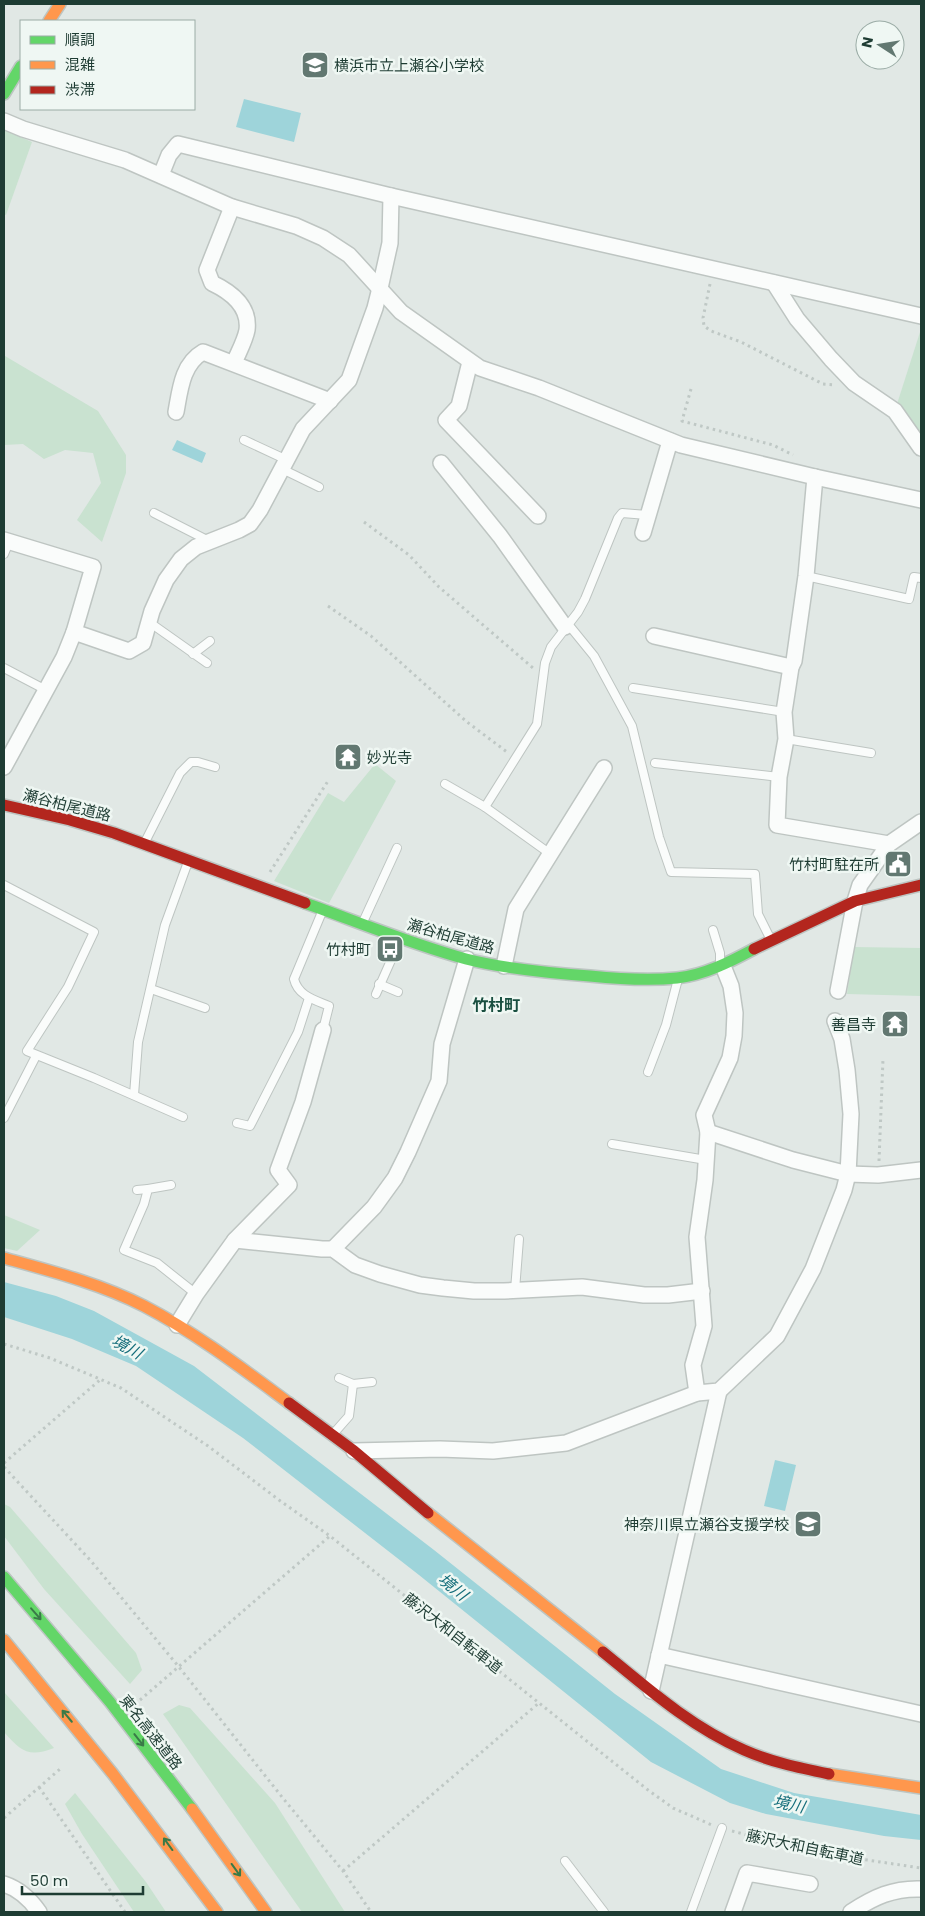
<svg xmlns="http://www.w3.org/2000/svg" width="925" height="1916" font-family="Poppins,'Noto Sans JP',sans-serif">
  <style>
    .green { fill: #c9e2d0 }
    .water { fill: #9ed4da }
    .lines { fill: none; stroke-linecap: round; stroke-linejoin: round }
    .lane-casing { stroke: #bec5c2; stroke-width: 10 }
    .street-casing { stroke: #bec5c2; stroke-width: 18 }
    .fast-casing { stroke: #bdc5c2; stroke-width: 14 }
    .slow-casing { stroke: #bdc5c2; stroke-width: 14 }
    .jam-casing { stroke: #bdc5c2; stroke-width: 14 }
    .path { stroke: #bfc8c5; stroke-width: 3; stroke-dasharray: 2.5 4; stroke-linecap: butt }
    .lane { stroke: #fafcfb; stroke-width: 8 }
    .street { stroke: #fafcfb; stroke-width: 15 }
    .fast { stroke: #63d668; stroke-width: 11 }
    .slow { stroke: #ff974d; stroke-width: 11 }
    .jam { stroke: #b3261e; stroke-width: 11 }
    .oneway { stroke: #3a7a48 }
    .labels { text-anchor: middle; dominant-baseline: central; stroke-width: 5; stroke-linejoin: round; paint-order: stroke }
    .poi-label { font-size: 15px; fill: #1e3c33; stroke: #eff7f3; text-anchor: end }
    .street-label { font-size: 15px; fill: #1e3c33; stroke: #eff7f3 }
    .neighbourhood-label { font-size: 16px; font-weight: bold; fill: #194f40; stroke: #eff7f3 }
    .water-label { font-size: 16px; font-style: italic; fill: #156e7b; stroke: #eff7f3 }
  </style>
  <rect width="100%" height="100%" fill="#e1e8e5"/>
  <!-- green -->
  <g class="green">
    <polygon points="4,130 32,142 6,215 4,214"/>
    <polygon points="921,329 921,435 897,404"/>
    <polygon points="5,356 98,411 126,455 126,473 102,542 77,520 101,483 93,453 65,450 44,459 23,444 4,445 4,361"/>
    <polygon points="375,764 396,781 329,903 274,881 328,793 344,802"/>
    <polygon points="854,947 921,948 921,996 847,994"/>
    <polygon points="4,1215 40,1230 17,1251 4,1248"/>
    <polygon points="4,1504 10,1507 136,1653 142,1670 130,1684 44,1589 4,1536"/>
    <path d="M 4,1692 L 54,1748 C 28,1758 21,1751 4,1732 Z"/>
    <polygon points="179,1705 190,1708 275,1803 345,1912 302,1912 163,1714"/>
    <polygon points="75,1793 146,1882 166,1912 134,1912 82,1834 65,1804"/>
  </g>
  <!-- water -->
  <g class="water">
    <polygon points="244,99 301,113 294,142 236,127"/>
    <polygon points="177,440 206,453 202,463 172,450"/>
    <polygon points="4,1282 56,1296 94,1311 194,1366 434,1550 615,1694 721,1769 794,1793 921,1815 921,1840 884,1836 766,1814 730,1803 651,1762 419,1575 243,1438 136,1366 72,1339 4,1317"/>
    <polygon points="775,1460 796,1465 785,1511 764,1506"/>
  </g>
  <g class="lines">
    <!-- lane casing -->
    <g class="lane-casing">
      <g id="lane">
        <polyline points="244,440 287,460"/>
        <polyline points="282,469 319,487"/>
        <polyline points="154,513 209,541"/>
        <polyline points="4,554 9,542"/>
        <polyline points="806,576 909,599 914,577 921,578"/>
        <polyline points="149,622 207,663"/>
        <polyline points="568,624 594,656 632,726 659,837 671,872 755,874 758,914 770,938"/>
        <polyline points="193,654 210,641"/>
        <polyline points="4,668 46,690"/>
        <polyline points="633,688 784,712"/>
        <polyline points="786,739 871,753"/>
        <polyline points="655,763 779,777"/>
        <polyline points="445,784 485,807 549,853"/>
        <polyline points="485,807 537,724 545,663 551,647 578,612 585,599 618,518 622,513 647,515"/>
        <polyline points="145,842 180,773 191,762 198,762 215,767"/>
        <polyline points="4,885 94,932 68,987 27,1051 94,1078 183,1117"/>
        <path d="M 322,912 L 294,979 C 298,996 315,1000 329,1006 L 323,1030"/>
        <polyline points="363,922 397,848"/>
        <polyline points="713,930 720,953 720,965"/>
        <polyline points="379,984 398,992"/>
        <polyline points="151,989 205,1008"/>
        <polyline points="376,994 400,940"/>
        <polyline points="648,1072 666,1025 678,979"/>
        <polyline points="134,1095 138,1042 165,925 188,862"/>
        <polyline points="4,1118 36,1056"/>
        <polyline points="237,1123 250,1126 298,1032 309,998"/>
        <polyline points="612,1144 706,1160"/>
        <polyline points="171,1185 148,1189 144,1204 124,1250 157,1263 196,1294"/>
        <polyline points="137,1190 148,1189"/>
        <polyline points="515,1290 519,1239"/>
        <polyline points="339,1378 353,1384 372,1382"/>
        <polyline points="334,1433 349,1416 353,1384"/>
        <polyline points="565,1861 604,1912"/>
        <polyline points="691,1912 722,1828"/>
      </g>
    </g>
    <!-- street casing -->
    <g class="street-casing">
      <g id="street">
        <polyline points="4,121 23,129 125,160 232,207 296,226 323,238 349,255 401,312 480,368 539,388 681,445 815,477 921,500"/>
        <polyline points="161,175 169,155 178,144 391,196 921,316"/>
        <path d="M 232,207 L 207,270 L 212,283 C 231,292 250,306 247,330 C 245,341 238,353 234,363"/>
        <polyline points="774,283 797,319 831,359 854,383 895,411 921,448"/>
        <polyline points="470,362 459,406 446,420 538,516"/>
        <path d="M 176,412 C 180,390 182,364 203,352 L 330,401"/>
        <polyline points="441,463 500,536 565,627"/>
        <polyline points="815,477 806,576 794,661 791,667 784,712 786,739 779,777 777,825 889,844"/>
        <polyline points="643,533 670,441"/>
        <polyline points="4,540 93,567 74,632"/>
        <polyline points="654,636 791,667"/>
        <polyline points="4,767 64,657 74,632 129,651 143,643 152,611 166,580 181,559 196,547 239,530 250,524 260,510 303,429 349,380 375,308 380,288 390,243 391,196"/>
        <polyline points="504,966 516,909 604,768"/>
        <polyline points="838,991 855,901 860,885 889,844 921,822"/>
        <polyline points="708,1132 793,1160 848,1174 878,1175 921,1170"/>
        <polyline points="235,1240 322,1249 333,1249 355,1265 380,1274 420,1285 443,1288 474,1291 504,1291 582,1287 644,1295 668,1295 702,1291"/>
        <polyline points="333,1249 374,1207 395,1178 408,1152 439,1081 442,1044 467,959"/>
        <polyline points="177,1325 196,1294 235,1240 289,1185 278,1170 303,1102 323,1030"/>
        <polyline points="697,1393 693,1365 704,1326 697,1237 705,1180 708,1132 704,1115 730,1058 734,1036 735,1013 731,986 723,966"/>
        <polyline points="354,1451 440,1449 493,1451 566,1443 697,1393 719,1391 777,1336 813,1269 844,1190 848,1174 851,1114 847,1070 842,1039 835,1021"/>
        <polyline points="659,1655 921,1714"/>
        <polyline points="651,1691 719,1391"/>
        <path d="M 4,1884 C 19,1889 30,1899 39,1912"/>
        <polyline points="733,1912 747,1873 810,1884"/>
        <path d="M 851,1912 C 874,1897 893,1888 921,1889"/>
      </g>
    </g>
    <!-- fast casing -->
    <g class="fast-casing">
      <g id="fast">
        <polyline points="4,94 21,66"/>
        <path d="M 305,903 C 358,922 411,944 466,959 C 505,969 549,973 590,976 C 619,979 648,981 677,978 C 704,975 730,962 754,949"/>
        <polyline points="4,1577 110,1702 192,1809"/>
      </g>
    </g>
    <!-- slow casing -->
    <g class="slow-casing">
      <g id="slow">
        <polyline points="49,21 60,4"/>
        <path d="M 4,1258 C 51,1271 101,1284 144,1306 C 196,1333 243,1369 289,1403"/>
        <polyline points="428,1513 603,1652"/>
        <polyline points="4,1640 113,1774 217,1912"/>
        <polyline points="829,1774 921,1788"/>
        <polyline points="192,1809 266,1912"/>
      </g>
    </g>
    <!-- jam casing -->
    <g class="jam-casing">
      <g id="jam">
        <polyline points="4,805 70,820 114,833 305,903"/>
        <polyline points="754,949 855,901 921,885"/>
        <polyline points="289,1403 354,1451 428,1513"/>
        <path d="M 603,1652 C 647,1688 691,1727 744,1750 C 771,1762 800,1768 829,1774"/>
      </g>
    </g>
    <!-- path -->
    <g class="path">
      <polyline points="710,284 703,318 704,326 711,331 741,342 823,384 836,385"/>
      <polyline points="691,389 682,421 773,445 793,455"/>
      <polyline points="364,522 409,555 439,587 533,668"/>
      <polyline points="328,606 371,636 467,722 507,752"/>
      <polyline points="270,872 328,781"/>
      <polyline points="879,1161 883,1059"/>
      <polyline points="4,1344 50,1358 121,1388 208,1446 279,1500 330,1536 648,1790 673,1808 712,1825"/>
      <polyline points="4,1463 101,1379"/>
      <polyline points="4,1467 91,1561 179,1667 282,1797 343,1871 371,1912"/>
      <polyline points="140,1700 330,1536"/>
      <polyline points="39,1787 125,1912"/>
      <polyline points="4,1818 60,1769"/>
      <polyline points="732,1831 813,1852 921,1868"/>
      <polyline points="343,1871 540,1702"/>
    </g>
    <!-- lane -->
    <use href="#lane" class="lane"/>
    <!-- street -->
    <use href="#street" class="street"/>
    <!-- fast -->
    <use href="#fast" class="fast"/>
    <!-- slow -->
    <use href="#slow" class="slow"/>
    <!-- jam -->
    <use href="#jam" class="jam"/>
  </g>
  <!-- one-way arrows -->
  <defs><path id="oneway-shaft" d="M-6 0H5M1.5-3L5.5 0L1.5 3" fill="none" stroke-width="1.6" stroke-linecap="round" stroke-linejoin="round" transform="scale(1.25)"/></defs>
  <g class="oneway">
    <use href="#oneway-shaft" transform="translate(36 1614) rotate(49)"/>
    <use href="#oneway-shaft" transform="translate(67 1716) rotate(-130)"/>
    <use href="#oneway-shaft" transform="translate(139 1740) rotate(52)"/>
    <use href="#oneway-shaft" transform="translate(168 1844) rotate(-126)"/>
    <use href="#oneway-shaft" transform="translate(236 1870) rotate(54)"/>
  </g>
  <!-- icons -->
  <defs>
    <g id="school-square" transform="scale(1.4375)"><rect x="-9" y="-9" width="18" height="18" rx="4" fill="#627871" stroke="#eff7f3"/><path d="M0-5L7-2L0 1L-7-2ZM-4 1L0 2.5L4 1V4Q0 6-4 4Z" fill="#fff"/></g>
    <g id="temple-square" transform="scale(1.4375)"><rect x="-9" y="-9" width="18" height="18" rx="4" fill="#627871" stroke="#eff7f3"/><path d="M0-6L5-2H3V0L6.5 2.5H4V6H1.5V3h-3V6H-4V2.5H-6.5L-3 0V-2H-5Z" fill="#fff"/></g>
    <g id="civic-square" transform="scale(1.4375)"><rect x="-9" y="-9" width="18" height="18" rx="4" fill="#627871" stroke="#eff7f3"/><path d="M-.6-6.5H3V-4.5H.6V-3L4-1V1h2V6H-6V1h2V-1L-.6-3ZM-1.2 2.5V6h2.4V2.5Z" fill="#fff"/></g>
    <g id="bus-square" transform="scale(1.4375)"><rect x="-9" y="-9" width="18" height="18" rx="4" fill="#627871" stroke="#eff7f3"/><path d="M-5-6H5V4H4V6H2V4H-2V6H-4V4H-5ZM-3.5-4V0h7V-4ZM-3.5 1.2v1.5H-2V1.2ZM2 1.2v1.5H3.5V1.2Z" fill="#fff"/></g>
  </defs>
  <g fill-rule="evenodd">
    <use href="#school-square" x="315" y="65"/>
    <use href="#temple-square" x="348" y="757"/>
    <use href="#civic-square" x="898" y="864"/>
    <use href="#bus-square" x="390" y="949"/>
    <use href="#temple-square" x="895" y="1024"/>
    <use href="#school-square" x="808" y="1524"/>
  </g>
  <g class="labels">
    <!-- poi labels -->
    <g class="poi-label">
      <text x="334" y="65" text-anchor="start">横浜市立上瀬谷小学校</text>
      <text x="367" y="757" text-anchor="start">妙光寺</text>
      <text x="879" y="864">竹村町駐在所</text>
      <text x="371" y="949">竹村町</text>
      <text x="876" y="1024">善昌寺</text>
      <text x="789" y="1524">神奈川県立瀬谷支援学校</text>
    </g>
    <!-- street labels -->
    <g class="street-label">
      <text transform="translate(67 805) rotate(14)">瀬谷柏尾道路</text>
      <text transform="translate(451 936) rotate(16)">瀬谷柏尾道路</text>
      <text transform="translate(453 1633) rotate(38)">藤沢大和自転車道</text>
      <text transform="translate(151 1732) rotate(52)">東名高速道路</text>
      <text transform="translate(805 1847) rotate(12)">藤沢大和自転車道</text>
    </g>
    <!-- neighbourhood labels -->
    <g class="neighbourhood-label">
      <text x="496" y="1005">竹村町</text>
    </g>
    <!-- water labels -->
    <g class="water-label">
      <text transform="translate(127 1347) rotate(29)">境川</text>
      <text transform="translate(453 1587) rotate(39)">境川</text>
      <text transform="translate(789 1804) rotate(12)">境川</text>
    </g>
  </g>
  <!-- border -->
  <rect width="925" height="1916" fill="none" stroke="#1e3c33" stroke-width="10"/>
  <!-- legend -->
  <rect x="20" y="20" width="175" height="90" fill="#eff7f3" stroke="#9baca6"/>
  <rect x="30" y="36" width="25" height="8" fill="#63d668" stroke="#9baca6"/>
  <text x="65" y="45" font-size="15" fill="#1e3c33">順調</text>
  <rect x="30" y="61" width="25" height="8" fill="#ff974d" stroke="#9baca6"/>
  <text x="65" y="70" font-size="15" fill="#1e3c33">混雑</text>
  <rect x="30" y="86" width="25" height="8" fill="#b3261e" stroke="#9baca6"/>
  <text x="65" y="95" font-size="15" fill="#1e3c33">渋滞</text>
  <!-- north arrow -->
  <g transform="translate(880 45) rotate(282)"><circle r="24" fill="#eff7f3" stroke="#9baca6"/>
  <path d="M0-4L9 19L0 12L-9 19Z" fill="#627871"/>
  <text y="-8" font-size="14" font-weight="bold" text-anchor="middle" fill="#1e3c33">N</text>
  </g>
  <!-- scale -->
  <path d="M22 1886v8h121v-8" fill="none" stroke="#1e3c33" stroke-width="2.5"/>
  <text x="30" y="1886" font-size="15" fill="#1e3c33" stroke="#eff7f3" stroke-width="4" paint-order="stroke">50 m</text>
</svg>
